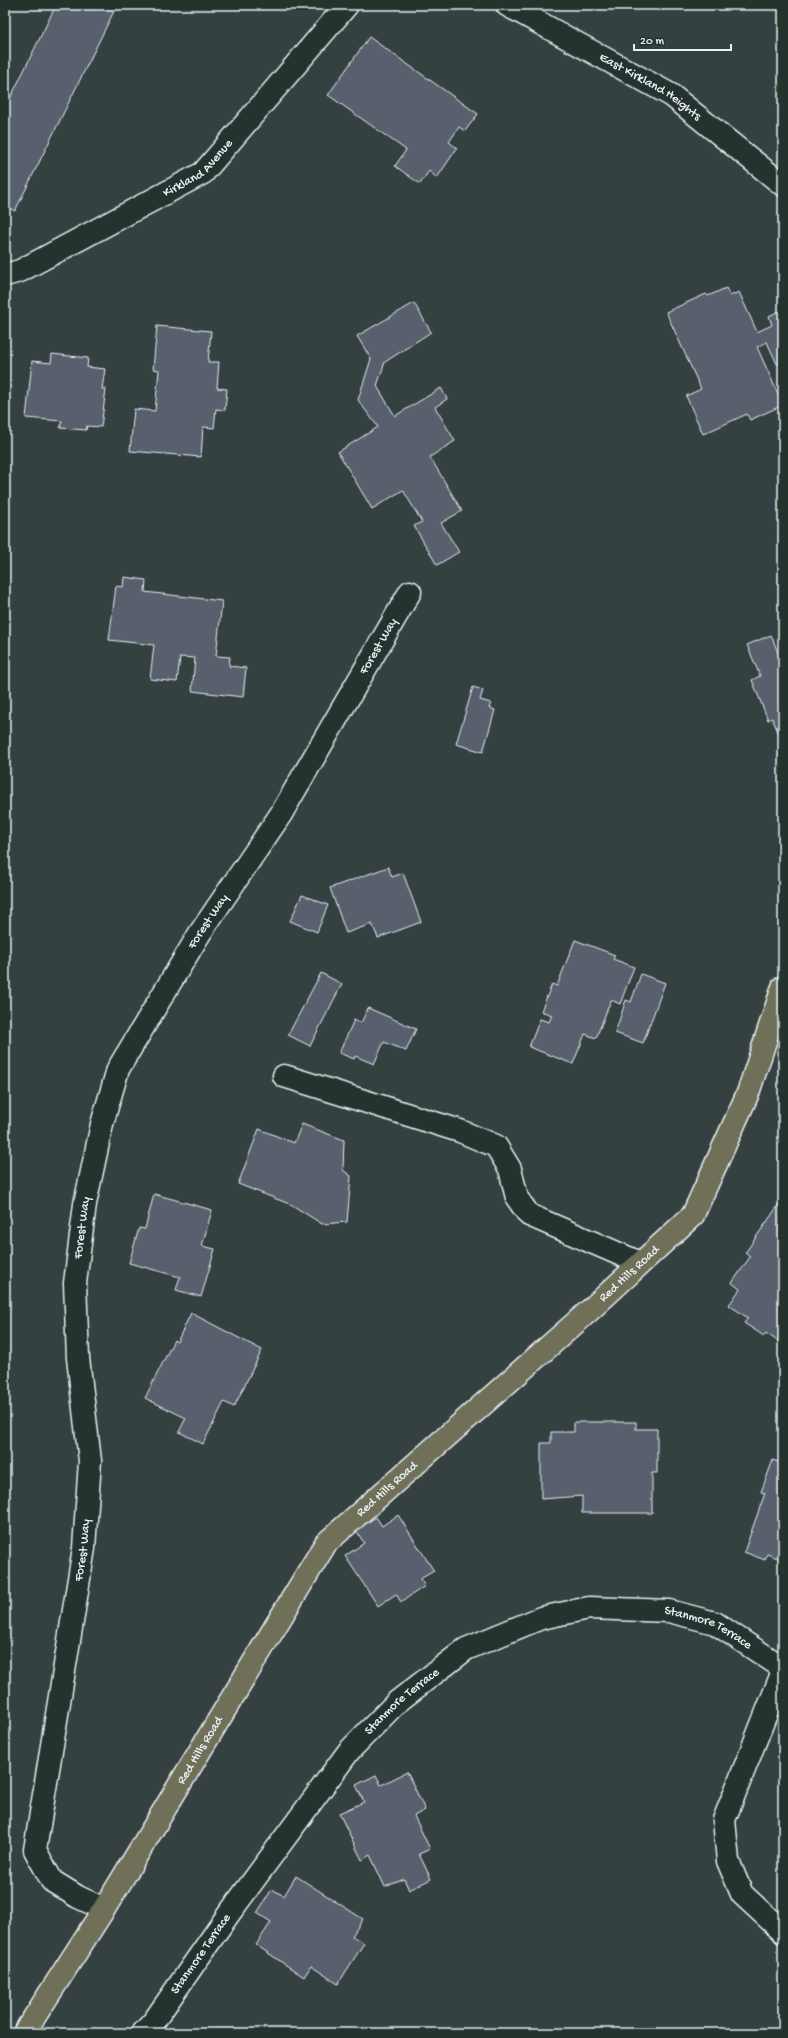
<svg xmlns="http://www.w3.org/2000/svg" width="788" height="2038" font-family="'Gochi Hand',sans-serif">
  <style>
    .building { fill: #58606d; stroke: #e8f1f8 }
    .lines { fill: none; stroke-linecap: round; stroke-linejoin: round }
    .minor-casing { stroke: #e8f1f8; stroke-width: 25 }
    .major-casing { stroke: #e8f1f8; stroke-width: 25 }
    .minor { stroke: #26332d; stroke-width: 22 }
    .major { stroke: #706f59; stroke-width: 22 }
    .labels { text-anchor: middle; dominant-baseline: central; stroke-width: 3; stroke-linejoin: round; paint-order: stroke }
    .street-label { font-size: 13px; fill: #e8f1f8; stroke: #26332d }
  </style>
  <rect width="100%" height="100%" fill="#354040"/>
  <filter id="ink" filterUnits="userSpaceOnUse"><feTurbulence type="fractalNoise" baseFrequency=".025" numOctaves="2"/><feDisplacementMap in="SourceGraphic" scale="8" xChannelSelector="R" yChannelSelector="G"/><feConvolveMatrix kernelMatrix="1 2 1 2 8 2 1 2 1" color-interpolation-filters="sRGB"/></filter>
  <g filter="url(#ink)">
    <!-- building -->
    <g class="building">
      <polygon points="56,5 117,5 15,211 5,206 5,109"/>
      <polygon points="369,37 478,114 465,131 459,127 449,142 457,148 437,178 429,171 420,184 395,166 406,150 328,95"/>
      <polygon points="726,288 730,296 739,292 757,332 772,325 769,316 779,311 783,319 783,362 777,364 767,342 757,347 783,405 750,420 747,414 703,434 686,396 701,389 666,312 706,294 708,296"/>
      <polygon points="414,303 431,332 385,362 377,386 395,416 441,388 447,399 435,407 455,441 430,457 462,511 441,523 459,552 437,565 414,526 422,522 403,490 372,509 338,452 378,427 358,400 371,359 357,336"/>
      <polygon points="157,326 211,331 208,362 219,362 217,388 227,389 225,410 216,409 214,428 203,427 201,457 130,451 134,409 155,411 159,370 153,369"/>
      <polygon points="52,354 88,358 87,367 105,369 102,389 106,389 101,427 87,426 86,430 60,428 62,421 26,418 32,361 51,363"/>
      <polygon points="124,577 146,580 145,592 222,601 216,656 230,657 229,666 246,668 243,697 192,691 195,658 180,657 177,682 150,679 154,645 109,640 116,586 123,587"/>
      <polygon points="771,635 783,665 783,743 772,718 768,720 752,680 760,676 747,645"/>
      <polygon points="473,687 483,690 480,700 491,703 489,708 495,710 483,752 456,744"/>
      <polygon points="388,867 392,877 403,873 421,922 378,938 372,924 346,933 330,888"/>
      <polygon points="302,895 328,905 317,932 290,921"/>
      <polygon points="575,940 615,955 613,959 634,967 620,1004 611,1000 596,1038 585,1034 573,1064 529,1047 540,1019 549,1022 552,1015 541,1011 552,984 557,986"/>
      <polygon points="321,973 342,984 310,1046 288,1035"/>
      <polygon points="641,974 665,983 643,1043 615,1033 626,1000 631,1002"/>
      <polygon points="368,1008 416,1029 406,1051 384,1042 374,1064 355,1056 354,1059 339,1053 354,1020 361,1023"/>
      <polygon points="302,1124 344,1140 343,1170 351,1176 347,1222 322,1224 292,1205 238,1184 259,1129 294,1143"/>
      <polygon points="154,1194 212,1210 202,1246 215,1249 201,1297 176,1290 180,1277 129,1263 139,1228 145,1229"/>
      <polygon points="782,1200 783,1201 783,1345 766,1333 764,1336 744,1323 748,1318 729,1305 740,1289 732,1283 750,1257 745,1253"/>
      <polygon points="191,1313 262,1350 234,1407 224,1402 203,1444 179,1432 186,1418 145,1398 174,1340 177,1342"/>
      <polygon points="574,1422 636,1422 636,1429 657,1429 657,1473 652,1473 652,1513 582,1513 582,1496 541,1499 541,1443 551,1443 551,1432 574,1432"/>
      <polygon points="773,1460 783,1464 783,1560 767,1554 765,1560 744,1552 765,1493 761,1492"/>
      <polygon points="398,1515 434,1571 420,1579 425,1586 401,1602 396,1594 378,1606 345,1556 364,1543 356,1530 376,1517 382,1526"/>
      <polygon points="407,1772 425,1810 414,1816 430,1849 419,1854 431,1879 409,1890 404,1879 385,1887 370,1855 362,1860 339,1813 364,1802 356,1785 376,1775 381,1785"/>
      <polygon points="296,1876 363,1919 352,1936 364,1943 338,1984 311,1966 304,1977 256,1945 271,1922 257,1913 272,1889 284,1896"/>
    </g>
    <g class="lines">
      <!-- minor casing -->
      <g class="minor-casing">
        <g id="minor">
          <path id="s1" d="M 507,5 L 671,95 L 783,185"/>
          <path id="s2" d="M 5,275 L 20,271 L 203,173 L 347,5"/>
          <polyline points="284,1076 460,1131 496,1146 510,1169 517,1198 529,1215 640,1263"/>
          <polyline points="783,1671 724,1820 728,1861 742,1894 783,1932"/>
          <path id="s3" d="M 104,1909 L 78,1897 L 52,1881 L 35,1850 L 84,1548 L 90,1461 L 78,1358 L 75,1283 L 85,1204 L 102,1124 L 118,1069 L 200,933 L 281,814 L 410,592"/>
          <path id="s4" d="M 143,2033 L 154,2021 L 228,1915 L 349,1751 L 397,1702 L 466,1649 L 541,1618 L 589,1608 L 669,1611 L 715,1623 L 783,1668"/>
        </g>
      </g>
      <!-- major casing -->
      <g class="major-casing">
        <g id="major">
          <path id="s5" d="M 24,2033 L 104,1909 L 326,1543 L 590,1310 L 693,1215 L 748,1093 L 783,987"/>
        </g>
      </g>
      <!-- minor -->
      <use href="#minor" class="minor"/>
      <!-- major -->
      <use href="#major" class="major"/>
    </g>
  </g>
  <g class="labels">
    <!-- street labels -->
    <g class="street-label">
      <text stroke="none"><textPath href="#s1" startOffset="165">East Kirkland Heights</textPath></text>
      <text stroke="none"><textPath href="#s2" startOffset="222">Kirkland Avenue</textPath></text>
      <text stroke="none"><textPath href="#s3" startOffset="1382">Forest Way</textPath></text>
      <text stroke="none"><textPath href="#s3" startOffset="1058">Forest Way</textPath></text>
      <text stroke="none"><textPath href="#s3" startOffset="722">Forest Way</textPath></text>
      <text stroke="none"><textPath href="#s5" startOffset="981">Red Hills Road</textPath></text>
      <text stroke="none"><textPath href="#s5" startOffset="657">Red Hills Road</textPath></text>
      <text stroke="none"><textPath href="#s3" startOffset="398">Forest Way</textPath></text>
      <text stroke="none"><textPath href="#s4" startOffset="758">Stanmore Terrace</textPath></text>
      <text stroke="none"><textPath href="#s4" startOffset="422">Stanmore Terrace</textPath></text>
      <text stroke="none"><textPath href="#s5" startOffset="333">Red Hills Road</textPath></text>
      <text stroke="none"><textPath href="#s4" startOffset="98">Stanmore Terrace</textPath></text>
    </g>
  </g>
  <!-- margin -->
  <rect width="788" height="2038" fill="none" stroke="#26332d" stroke-width="20"/>
  <rect x="10" y="10" width="768" height="2018" fill="none" stroke="#e8f1f8" stroke-width="1.5" filter="url(#ink)"/>
  <!-- scale -->
  <path d="M634 44v6h97v-6" fill="none" stroke="#e8f1f8" stroke-width="2"/>
  <text x="640" y="44" font-size="12" fill="#e8f1f8" stroke="#26332d" stroke-width="3" paint-order="stroke">20 m</text>
</svg>
